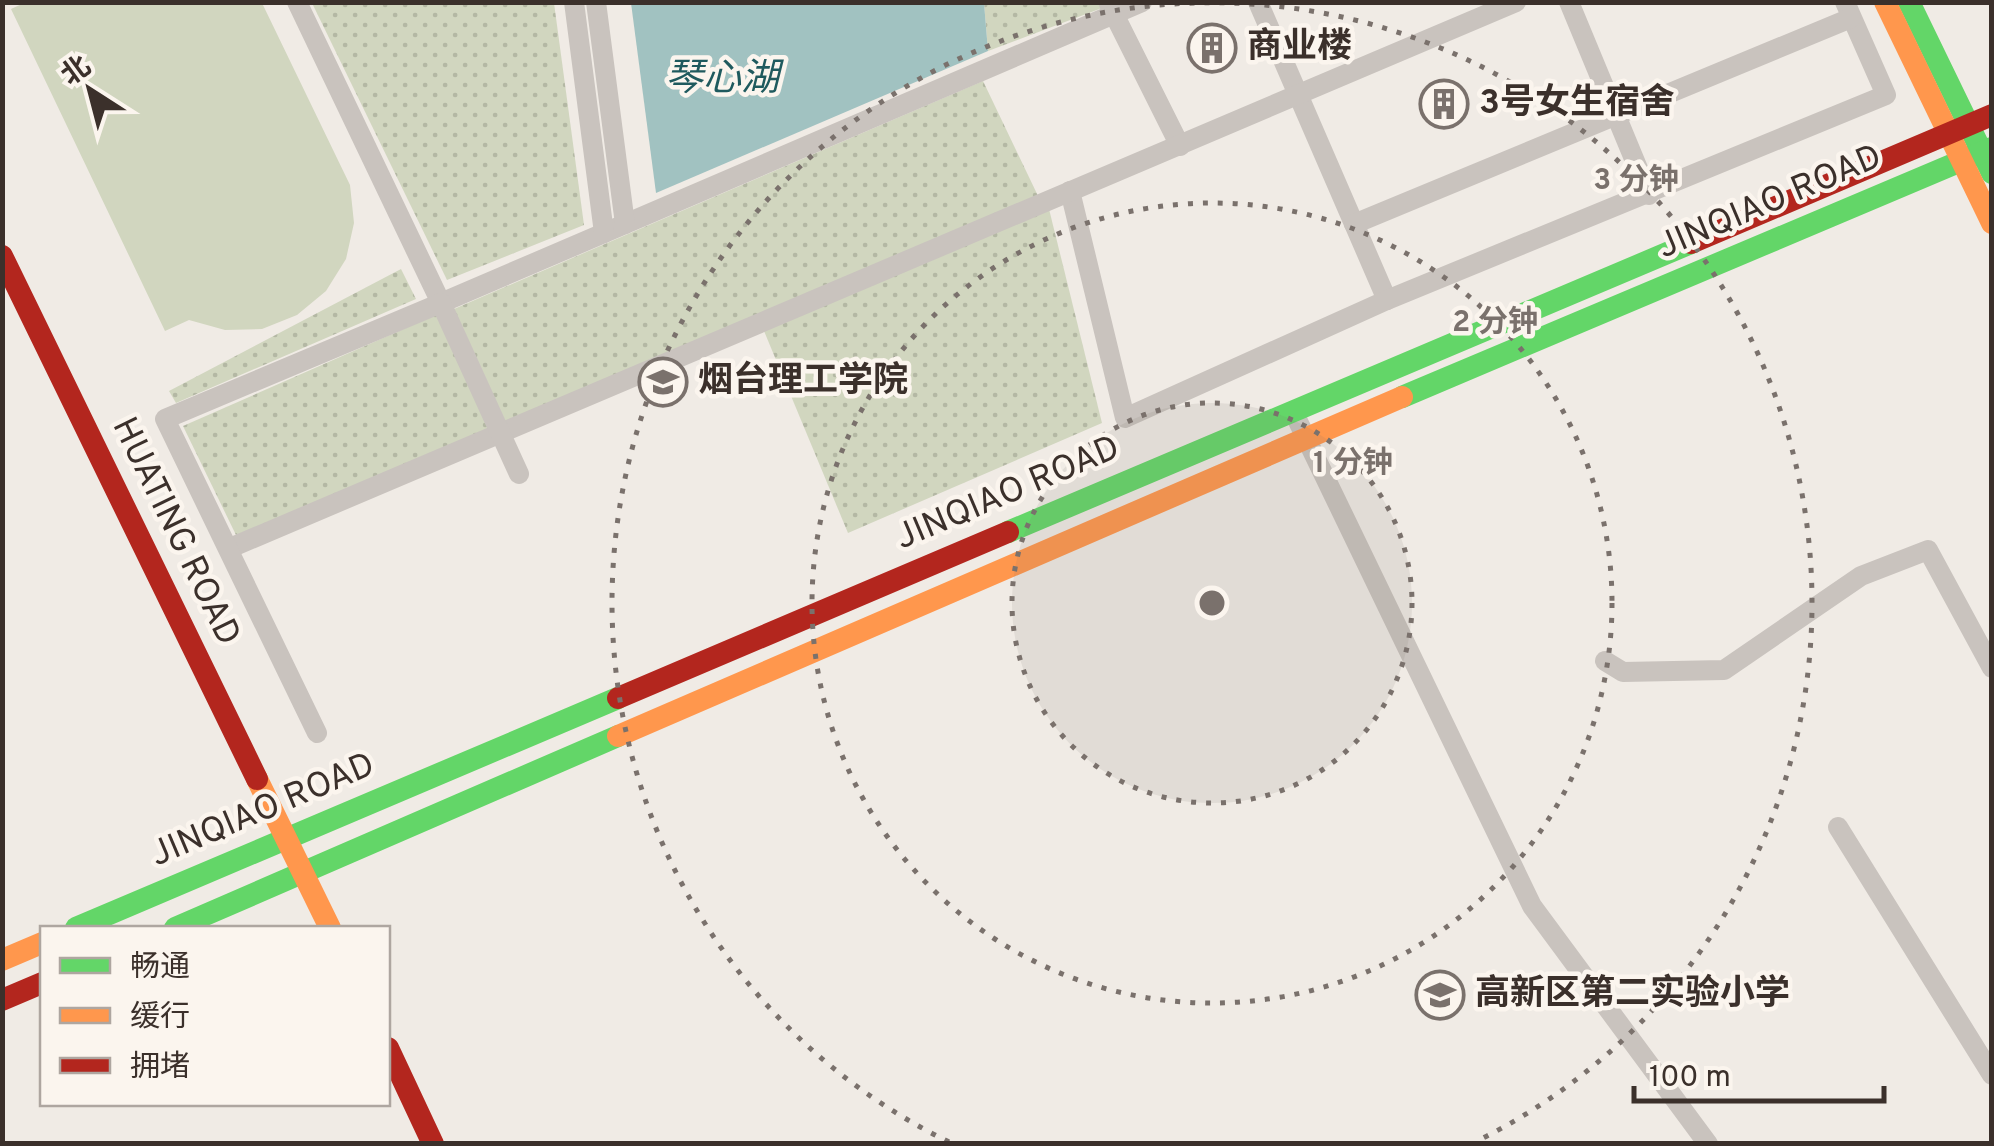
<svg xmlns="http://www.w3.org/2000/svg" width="1994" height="1146" font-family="Overpass,'Noto Sans SC',sans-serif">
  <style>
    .grass { fill: url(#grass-dots) }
    .park { fill: #d1d6bf }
    .water { fill: #a1c2c1 }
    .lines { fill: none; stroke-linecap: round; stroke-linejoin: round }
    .street { stroke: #c9c3be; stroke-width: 20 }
    .fast { stroke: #63d668; stroke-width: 22 }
    .slow { stroke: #ff974d; stroke-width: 22 }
    .jam { stroke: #b3261e; stroke-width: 22 }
    .ring { fill: none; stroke: #7a716c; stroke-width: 5; stroke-dasharray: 5 10 }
    .labels { text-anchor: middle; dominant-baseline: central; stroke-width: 9; stroke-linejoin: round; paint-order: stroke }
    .poi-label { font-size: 35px; font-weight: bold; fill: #3b302b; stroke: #fbf5ee; text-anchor: start }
    .street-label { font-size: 35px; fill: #3b302b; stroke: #fbf5ee }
    .water-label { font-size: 38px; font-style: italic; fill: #1f5a5e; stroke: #fbf5ee }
    .centre { fill: #7a716c; stroke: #fbf5ee; stroke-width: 5 }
    .ring-label { font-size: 30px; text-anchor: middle; font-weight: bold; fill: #7a716c; stroke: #fbf5ee; stroke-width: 9; stroke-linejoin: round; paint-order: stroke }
  </style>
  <defs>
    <pattern id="grass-dots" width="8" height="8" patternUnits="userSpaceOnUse" patternTransform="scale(2.5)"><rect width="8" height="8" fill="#d1d6bf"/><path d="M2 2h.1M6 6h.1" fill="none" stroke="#b4b8a4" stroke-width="1.8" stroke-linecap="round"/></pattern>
  </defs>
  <rect width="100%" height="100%" fill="#f0ebe5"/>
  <!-- grass -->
  <g class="grass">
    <polygon points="1099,2 1102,8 988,51 984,3"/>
    <polygon points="312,3 554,3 584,225 447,280"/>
    <polygon points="983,81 1039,198 506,423 454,309"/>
    <polygon points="1049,209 1102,423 848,533 764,331"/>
    <polygon points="401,269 416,299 176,403 169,391"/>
    <polygon points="440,313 492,431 236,535 183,426"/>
  </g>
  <!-- park -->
  <polygon class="park" points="24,3 262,3 350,185 354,223 346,259 326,291 297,315 262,329 225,330 189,320 165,331 11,9"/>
  <!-- water -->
  <polygon class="water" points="631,3 984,3 988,51 656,193"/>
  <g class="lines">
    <!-- street -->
    <g class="street">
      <polyline points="297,2 441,303 1142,2"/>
      <polyline points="574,2 604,233"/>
      <polyline points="596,2 625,224"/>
      <polyline points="1258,2 1387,300"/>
      <polyline points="1569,2 1649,195"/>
      <polyline points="1109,4 1180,146"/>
      <polyline points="1070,191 1125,418 1387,300 1886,95 1845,2"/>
      <polyline points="1354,224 1851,18"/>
      <polyline points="1293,411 1532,906 1708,1144"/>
      <polyline points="230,548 1516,2"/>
      <polyline points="1605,661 1623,672 1724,670 1861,576 1928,550 1992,668"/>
      <polyline points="317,733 165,419 441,303 519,474"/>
      <polyline points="1838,827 1992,1075"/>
    </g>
    <!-- fast -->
    <g class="fast">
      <polyline points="1909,2 1992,173"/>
      <polyline points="1402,397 1992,148"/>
      <polyline points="1008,532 1691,243"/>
      <polyline points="76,928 618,698"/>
      <polyline points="175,928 618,736"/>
    </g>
    <!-- slow -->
    <g class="slow">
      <polyline points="1885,2 1992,223"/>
      <polyline points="618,736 1402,397"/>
      <polyline points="257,779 330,928"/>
      <polyline points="2,960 42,943"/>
    </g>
    <!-- jam -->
    <g class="jam">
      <polyline points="1691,243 1992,115"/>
      <polyline points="2,256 257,779"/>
      <polyline points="618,698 1008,532"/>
      <polyline points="2,1000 42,983"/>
      <polyline points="388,1048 433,1144"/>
    </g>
  </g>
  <!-- distance rings -->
  <circle cx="1212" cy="603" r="200" fill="#7a716c" fill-opacity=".12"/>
  <g class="ring">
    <circle cx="1212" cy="603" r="200"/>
    <circle cx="1212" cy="603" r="400"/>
    <path d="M949 1142A600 600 0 1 1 1475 1142"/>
  </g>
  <!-- icons -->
  <defs>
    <g id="building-ring" transform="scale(2.5)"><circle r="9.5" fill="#fbf5ee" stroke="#7a716c" stroke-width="1.5"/><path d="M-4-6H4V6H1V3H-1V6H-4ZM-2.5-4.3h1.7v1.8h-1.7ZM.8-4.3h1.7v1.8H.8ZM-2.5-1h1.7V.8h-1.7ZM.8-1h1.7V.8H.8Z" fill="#7a716c"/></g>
    <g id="university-ring" transform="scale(2.5)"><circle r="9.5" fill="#fbf5ee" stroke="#7a716c" stroke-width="1.5"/><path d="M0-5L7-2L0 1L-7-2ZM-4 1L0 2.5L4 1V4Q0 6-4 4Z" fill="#7a716c"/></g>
    <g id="school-ring" transform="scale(2.5)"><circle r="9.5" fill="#fbf5ee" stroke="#7a716c" stroke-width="1.5"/><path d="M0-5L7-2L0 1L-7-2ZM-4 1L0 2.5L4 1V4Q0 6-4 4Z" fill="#7a716c"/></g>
  </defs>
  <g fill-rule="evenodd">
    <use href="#building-ring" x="1212" y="48"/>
    <use href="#building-ring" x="1444" y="104"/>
    <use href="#university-ring" x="663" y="382"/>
    <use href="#school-ring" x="1440" y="995"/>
  </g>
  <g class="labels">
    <!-- poi labels -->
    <g class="poi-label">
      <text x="1247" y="48">商业楼</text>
      <text x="1479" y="104">3号女生宿舍</text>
      <text x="698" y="382">烟台理工学院</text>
      <text x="1475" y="995">高新区第二实验小学</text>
    </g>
    <!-- street labels -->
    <g class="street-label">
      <text transform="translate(1770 203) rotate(-23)">JINQIAO ROAD</text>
      <text transform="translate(1008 494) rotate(-23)">JINQIAO ROAD</text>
      <text transform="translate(175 532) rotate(64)">HUATING ROAD</text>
      <text transform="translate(263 811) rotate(-23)">JINQIAO ROAD</text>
    </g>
    <!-- water labels -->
    <g class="water-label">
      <text x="722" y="80">琴心湖</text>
    </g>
  </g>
  <circle cx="1212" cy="603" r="15" class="centre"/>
  <g class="ring-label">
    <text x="1636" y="189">3 分钟</text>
    <text x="1495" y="331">2 分钟</text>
    <text x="1353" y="472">1 分钟</text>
  </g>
  <!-- border -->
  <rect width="1994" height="1146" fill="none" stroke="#3b302b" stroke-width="10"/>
  <!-- legend -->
  <rect x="40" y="926" width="350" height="180" fill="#fbf5ee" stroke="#aea6a0" stroke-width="2.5"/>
  <rect x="60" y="958" width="50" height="15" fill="#63d668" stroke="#aea6a0" stroke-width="2.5"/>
  <text x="130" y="976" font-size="30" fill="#3b302b">畅通</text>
  <rect x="60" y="1008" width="50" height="15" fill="#ff974d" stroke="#aea6a0" stroke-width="2.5"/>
  <text x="130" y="1026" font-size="30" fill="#3b302b">缓行</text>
  <rect x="60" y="1058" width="50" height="15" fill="#b3261e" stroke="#aea6a0" stroke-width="2.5"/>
  <text x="130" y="1076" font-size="30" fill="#3b302b">拥堵</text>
  <!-- north arrow -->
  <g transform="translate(90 90) rotate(324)" stroke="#fbf5ee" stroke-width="8" paint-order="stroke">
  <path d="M0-8L18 38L0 25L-18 38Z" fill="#3b302b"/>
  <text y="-15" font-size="28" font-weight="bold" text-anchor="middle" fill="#3b302b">北</text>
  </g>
  <!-- scale -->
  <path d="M1634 1086v15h250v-15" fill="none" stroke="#3b302b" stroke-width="5"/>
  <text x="1649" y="1086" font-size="30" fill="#3b302b" stroke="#fbf5ee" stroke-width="8" paint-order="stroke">100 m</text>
</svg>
